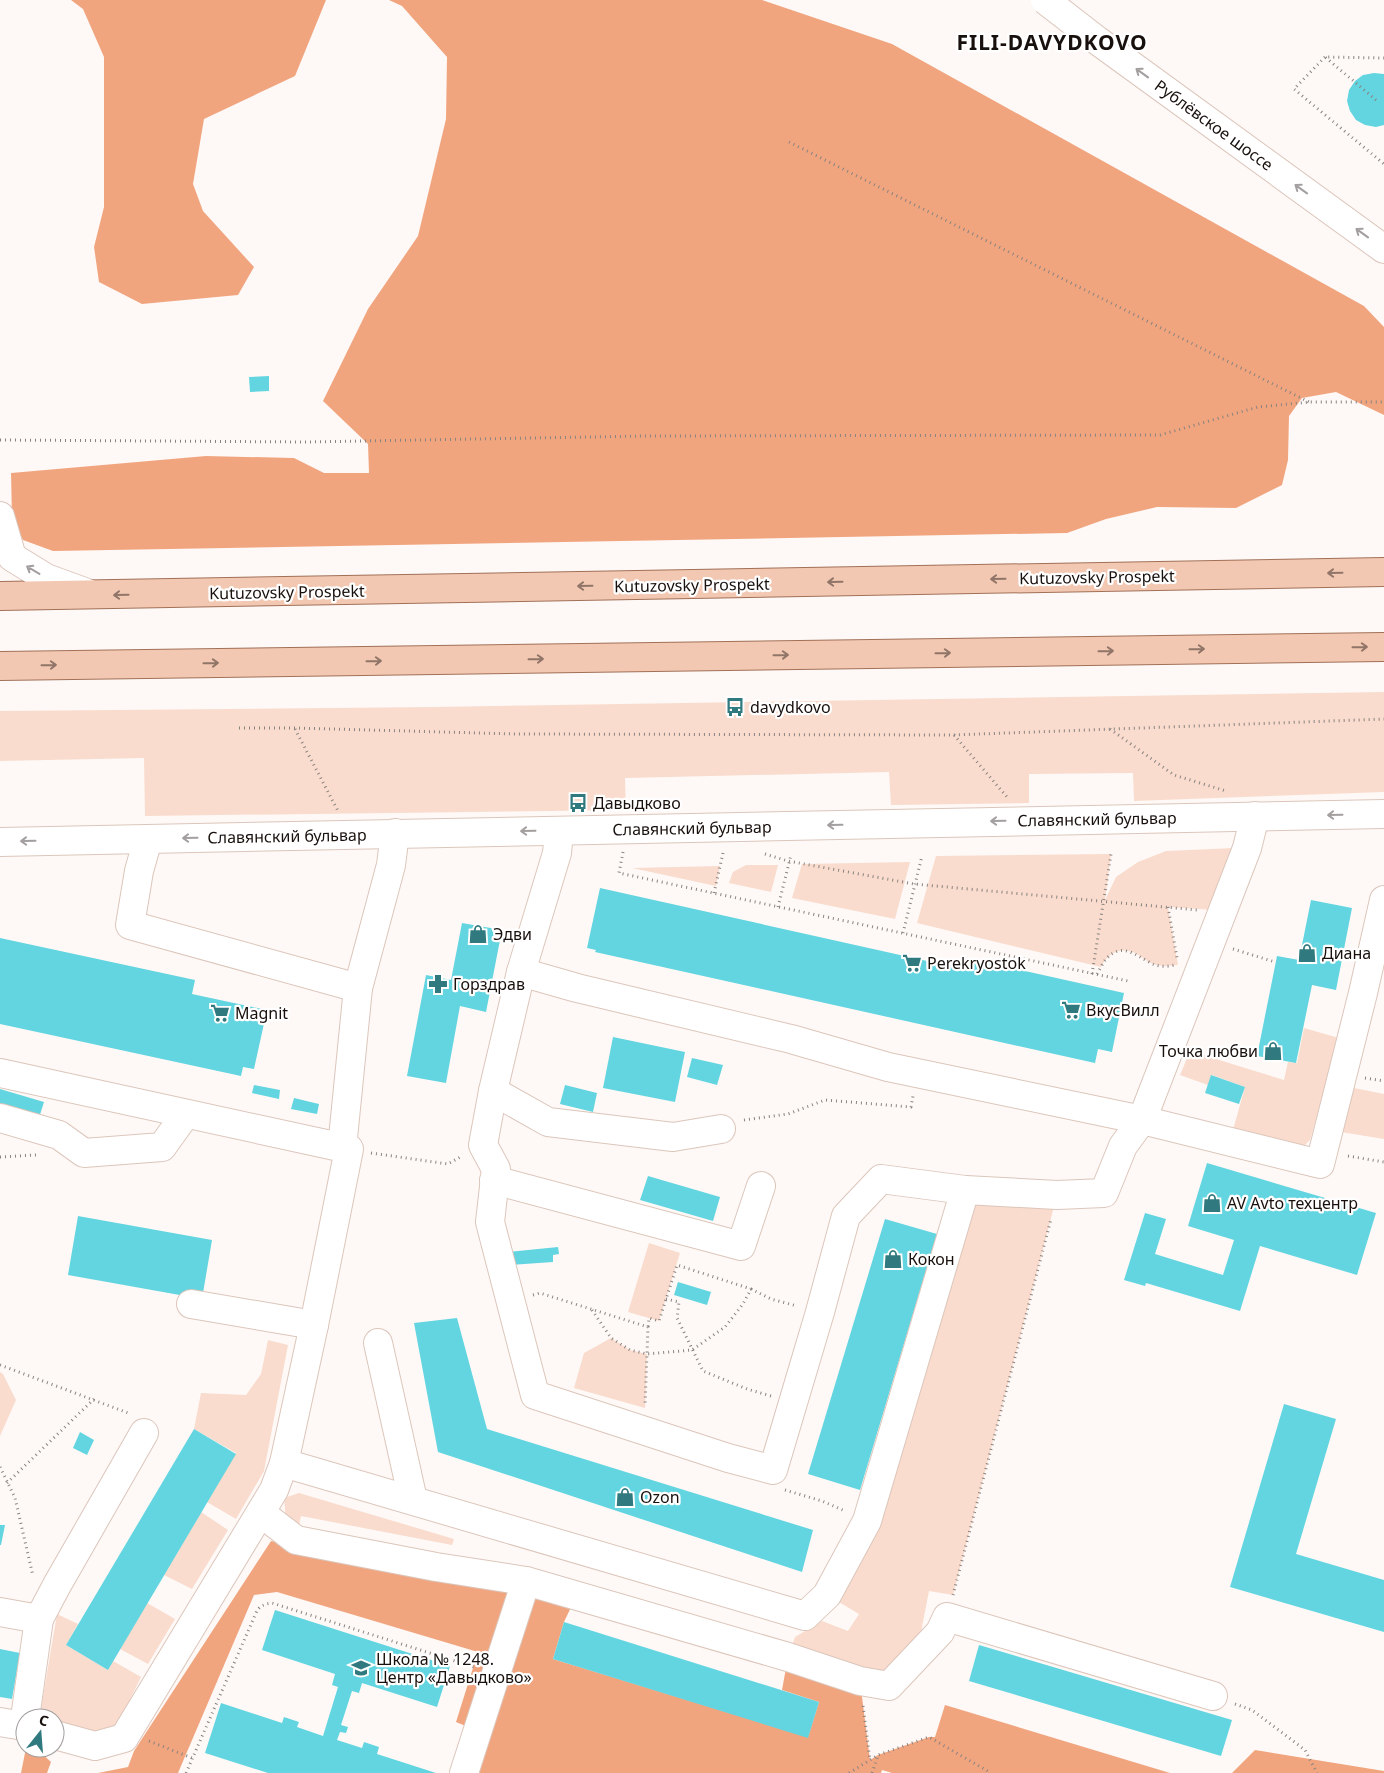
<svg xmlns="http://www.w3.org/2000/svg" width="1384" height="1773" font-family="'Noto Sans',sans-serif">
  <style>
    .green { fill: #f9dccd }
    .forest { fill: #f1a57f }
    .building { fill: #63d5e0 }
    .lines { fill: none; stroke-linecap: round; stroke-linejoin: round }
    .minor-casing { stroke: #dcc6bb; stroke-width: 30 }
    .major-casing { stroke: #a17057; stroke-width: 30 }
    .path { stroke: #898380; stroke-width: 3; stroke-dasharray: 1 4; stroke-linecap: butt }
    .minor { stroke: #fff; stroke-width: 28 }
    .major { stroke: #f3c8b2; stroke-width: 28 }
    .minor-bridge-casing { stroke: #dcc6bb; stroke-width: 30; stroke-linecap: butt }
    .minor-bridge { stroke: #fff; stroke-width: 28 }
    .oneway { stroke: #a39f9e }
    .oneway2 { stroke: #907568 }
    .labels { text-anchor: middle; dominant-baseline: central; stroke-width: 4.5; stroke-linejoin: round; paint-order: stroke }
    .street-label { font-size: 16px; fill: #18100d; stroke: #fff }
    .poi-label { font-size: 16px; fill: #18100d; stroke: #fff; text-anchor: start }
    .district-label { font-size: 21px; font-weight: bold; letter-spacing: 1px; fill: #18100d; stroke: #fff }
  </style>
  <rect width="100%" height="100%" fill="#fef9f7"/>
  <!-- green -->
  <g class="green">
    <polygon points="1384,692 1384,792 1134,801 1133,773 1029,774 1029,803 891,805 889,772 625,778 626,810 145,816 144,758 0,761 0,711 433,707"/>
    <path d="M 1234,848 L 1213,910 L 1168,907 L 1178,965 C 1168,966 1160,967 1151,963 C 1146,961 1142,957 1137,954 C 1121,946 1109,952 1101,967 L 917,923 L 936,856 L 1111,854 L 1105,900 L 1116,877 L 1138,862 L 1166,851 Z"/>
    <polygon points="910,862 895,919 792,898 802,864"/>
    <polygon points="746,865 778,865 771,892 729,883 733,872"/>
    <polygon points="720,866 716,886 632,868"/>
    <polygon points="1304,1028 1339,1038 1310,1140 1301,1149 1233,1130 1245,1087 1212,1075 1208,1085 1180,1075 1190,1051 1284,1080 1288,1062 1297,1063"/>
    <polygon points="1349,1087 1384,1094 1384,1139 1341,1132"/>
    <polygon points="965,1190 1057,1195 953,1595 929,1591 916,1658 889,1686 788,1657 795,1637 822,1621 848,1631 859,1614 827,1595"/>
    <polygon points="649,1243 680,1253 659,1321 628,1312"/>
    <polygon points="611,1338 630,1350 647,1354 645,1408 574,1388 584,1353"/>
    <polygon points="268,1340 288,1345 264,1471 236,1519 207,1502 236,1453 194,1429 201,1393 246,1395 261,1374"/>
    <polygon points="0,1372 3,1374 16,1400 0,1436"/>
    <polygon points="299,1493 454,1539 452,1545 301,1516 296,1540 286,1520 284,1498"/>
    <polygon points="201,1512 228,1530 192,1589 164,1575"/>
    <polygon points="147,1603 175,1619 148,1664 120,1649"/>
    <polygon points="57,1614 78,1624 66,1645 108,1670 113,1661 141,1677 117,1726 87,1734 55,1727 55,1718 43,1718 41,1709"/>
  </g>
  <!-- forest -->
  <g class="forest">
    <polygon points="71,0 326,0 295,76 204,119 193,184 203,211 254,267 238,295 142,304 99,282 94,247 104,207 104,57 83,9"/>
    <polygon points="389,0 762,0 892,44 1364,306 1384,327 1384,415 1336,392 1302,398 1289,416 1288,460 1282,485 1236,508 1157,507 1106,519 1067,533 53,551 23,540 12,518 11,473 206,456 294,458 324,473 369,473 368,444 323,401 368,309 418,236 446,119 447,57 402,6"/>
    <polygon points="271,1541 511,1591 468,1727 456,1722 478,1652 277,1592 254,1595 178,1773 98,1773 128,1767 134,1751"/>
    <polygon points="530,1595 572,1605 564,1622 553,1659 808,1737 819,1702 782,1690 788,1657 860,1681 870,1760 878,1755 929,1737 935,1737 945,1705 1170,1773 892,1773 882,1770 881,1773 472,1773"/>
    <polygon points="26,1748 36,1748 51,1762 47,1773 21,1773"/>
    <polygon points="1255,1750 1384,1771 1384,1773 1232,1773"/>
  </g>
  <!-- building -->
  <g class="building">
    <polygon points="1374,73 1384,74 1384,125 1376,127 1365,125 1356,120 1350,111 1347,101 1349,90 1355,81 1363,75"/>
    <polygon points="269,376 269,391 250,392 249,377"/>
    <polygon points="600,888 972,971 975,960 1124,993 1112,1052 1098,1049 1095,1063 595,952 596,950 587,948"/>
    <polygon points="1311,900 1352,908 1336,990 1312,985 1296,1063 1257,1056 1277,956 1299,960"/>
    <polygon points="462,923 502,930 486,1012 460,1006 446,1083 407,1076 426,975 451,980"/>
    <polygon points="0,938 195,980 192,994 267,1010 254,1069 243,1067 241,1076 0,1024"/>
    <polygon points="613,1037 685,1052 675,1102 603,1088"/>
    <polygon points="692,1058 723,1065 717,1085 687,1077"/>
    <polygon points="1211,1075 1245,1087 1239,1104 1205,1093"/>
    <polygon points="254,1085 280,1090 279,1099 252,1093"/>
    <polygon points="565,1085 597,1093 593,1112 560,1104"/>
    <polygon points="0,1089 44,1102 37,1124 0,1107"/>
    <polygon points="294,1098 319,1104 317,1114 291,1109"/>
    <polygon points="1207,1163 1376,1213 1357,1275 1260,1246 1240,1311 1146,1283 1145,1286 1124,1280 1145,1213 1166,1219 1155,1254 1223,1275 1234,1240 1188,1226"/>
    <polygon points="648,1176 720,1197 713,1221 640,1200"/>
    <polygon points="78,1216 212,1240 202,1299 68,1275"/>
    <polygon points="885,1219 937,1234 860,1490 808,1474"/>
    <polygon points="558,1247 559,1254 553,1255 553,1262 510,1265 508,1252"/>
    <polygon points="678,1282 711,1292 707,1305 674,1295"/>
    <polygon points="457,1318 487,1429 813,1530 802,1572 438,1452 414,1323"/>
    <polygon points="1284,1404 1336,1419 1296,1554 1384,1580 1384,1632 1230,1587"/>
    <polygon points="194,1429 236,1454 108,1670 66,1645"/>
    <polygon points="80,1432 94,1440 87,1455 73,1448"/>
    <polygon points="0,1525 5,1525 1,1545 0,1545"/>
    <polygon points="275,1610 450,1666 437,1707 362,1683 359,1693 352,1691 341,1725 348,1727 346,1733 340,1732 337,1740 362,1748 364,1742 379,1747 377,1754 436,1773 268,1773 205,1753 221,1703 282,1723 284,1717 299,1722 297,1727 323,1736 338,1687 332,1685 335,1674 262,1650"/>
    <polygon points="564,1622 819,1702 808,1738 553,1659"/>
    <polygon points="979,1645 1232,1720 1221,1756 969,1681"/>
    <polygon points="0,1649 20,1653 12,1699 0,1697"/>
  </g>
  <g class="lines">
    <!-- minor casing -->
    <g class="minor-casing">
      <g id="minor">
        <polyline points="1098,41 1384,249"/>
        <polyline points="0,516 12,557 46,578 90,594"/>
        <polyline points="559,831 557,853 521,972 493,1091 483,1145 496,1169 490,1222 535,1395 728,1458 773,1470 820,1312 846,1216 881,1179 965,1190 1057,1195 1104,1193 1123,1146 1142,1120 1320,1164 1363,993 1384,900"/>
        <polyline points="148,839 139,871 130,925 358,988"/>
        <polyline points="0,842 1384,814"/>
        <polyline points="521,972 577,988 791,1039 888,1067 1142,1120 1247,848 1255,816"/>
        <polyline points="0,1073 349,1149 314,1325 284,1463 274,1490 124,1738 95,1746 55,1735"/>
        <polyline points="493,1091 548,1122 673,1137 721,1129"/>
        <polyline points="0,1118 59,1135 84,1153 162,1147 185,1115"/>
        <polyline points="342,1148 358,988 391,865 395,833"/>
        <polyline points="494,1180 741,1246 761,1186"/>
        <polyline points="191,1304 314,1325"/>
        <polyline points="378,1343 413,1500"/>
        <polyline points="284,1463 805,1616 827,1595 867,1521 965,1190"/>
        <polyline points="261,1513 296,1540 436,1567 526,1581 788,1657 860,1681 889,1686 940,1632 947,1617 1213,1696"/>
        <polyline points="0,1612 39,1619 25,1718"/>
        <polyline points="39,1619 57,1585 144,1433"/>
        <polyline points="0,1722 24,1726 25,1720"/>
        <polyline points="464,1773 526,1581"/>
      </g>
    </g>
    <!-- major casing -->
    <g class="major-casing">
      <g id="major">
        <polyline points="0,596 1384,572"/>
        <polyline points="0,666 1384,647"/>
      </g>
    </g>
    <!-- path -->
    <g class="path">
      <polyline points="1325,57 1294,89 1384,164"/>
      <polyline points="1376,100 1325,57 1384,58"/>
      <polyline points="789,142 1309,402"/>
      <polyline points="0,440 306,442 646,436 1160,435 1258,407 1310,402 1384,402"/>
      <polyline points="239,728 295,728 516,734 953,735 1384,719"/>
      <polyline points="295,729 338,811"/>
      <polyline points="1110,729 1174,775 1226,791"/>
      <polyline points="954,735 1007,797"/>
      <polyline points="623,852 619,873 1128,981"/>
      <polyline points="765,854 788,861 914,884 1197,910"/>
      <polyline points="714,893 723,853"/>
      <polyline points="778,907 791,855"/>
      <polyline points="1168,907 1177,958"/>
      <polyline points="903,933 922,856"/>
      <polyline points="1233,949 1275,962"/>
      <polyline points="1092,974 1111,854"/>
      <path d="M 1097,974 C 1100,969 1103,962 1107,958 C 1122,943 1134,954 1149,962 C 1157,967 1166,967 1175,965"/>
      <polyline points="1365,1078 1384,1081"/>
      <polyline points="744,1120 788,1114 825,1100 911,1107 913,1096"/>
      <polyline points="371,1153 448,1164 462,1156"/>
      <polyline points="1348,1156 1384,1162"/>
      <polyline points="0,1157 36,1155"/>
      <polyline points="751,1289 771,1299 797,1306"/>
      <polyline points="533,1295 540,1293 648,1327 645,1405"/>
      <polyline points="666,1299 679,1302 677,1318 703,1371 747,1389 771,1396"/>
      <polyline points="592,1310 611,1338 630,1350 647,1354 692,1350 725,1327 743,1304 751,1289 677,1265 659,1321 649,1318 648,1327"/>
      <polyline points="0,1365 131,1414"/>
      <polyline points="0,1467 15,1498 33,1576"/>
      <polyline points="7,1483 94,1399"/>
      <polyline points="785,1490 822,1501 845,1511"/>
      <polyline points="953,1595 1051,1219"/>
      <polyline points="1235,1704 1252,1710 1305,1750 1317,1773"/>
      <polyline points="863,1706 870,1760"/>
      <polyline points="149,1741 192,1758"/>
      <path d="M 186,1773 L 256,1613 C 259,1606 264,1604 272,1603 L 474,1667"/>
      <polyline points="849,1773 878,1755 929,1737 991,1773"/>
      <polyline points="872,1773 878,1756"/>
    </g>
    <!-- minor -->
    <use href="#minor" class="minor"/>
    <!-- major -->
    <use href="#major" class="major"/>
    <!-- minor-bridge casing -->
    <g class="minor-bridge-casing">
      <polyline id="minor-bridge" points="1045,0 1098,41"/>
    </g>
    <!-- minor-bridge -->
    <use href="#minor-bridge" class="minor-bridge"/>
  </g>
  <!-- one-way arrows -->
  <defs><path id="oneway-shaft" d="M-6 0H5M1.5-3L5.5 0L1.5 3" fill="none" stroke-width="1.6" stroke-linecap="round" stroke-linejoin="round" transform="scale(1.25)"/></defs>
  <g class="oneway">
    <use href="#oneway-shaft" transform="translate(1142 73) rotate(-144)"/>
    <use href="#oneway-shaft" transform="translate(1301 189) rotate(-144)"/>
    <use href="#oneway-shaft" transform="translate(1362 233) rotate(-144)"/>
    <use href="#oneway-shaft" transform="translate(33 570) rotate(-149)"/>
    <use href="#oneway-shaft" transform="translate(1335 815) rotate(179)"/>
    <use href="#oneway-shaft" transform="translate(998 821) rotate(179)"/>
    <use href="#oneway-shaft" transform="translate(835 825) rotate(179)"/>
    <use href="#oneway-shaft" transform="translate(528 831) rotate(179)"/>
    <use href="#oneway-shaft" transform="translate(190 838) rotate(179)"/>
    <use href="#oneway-shaft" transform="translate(28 841) rotate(179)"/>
  </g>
  <g class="oneway2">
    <use href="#oneway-shaft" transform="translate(1335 573) rotate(179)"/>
    <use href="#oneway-shaft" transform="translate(998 579) rotate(179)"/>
    <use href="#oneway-shaft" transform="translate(835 582) rotate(179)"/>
    <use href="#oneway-shaft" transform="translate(585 586) rotate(179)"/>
    <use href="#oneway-shaft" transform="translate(121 595) rotate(179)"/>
    <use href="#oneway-shaft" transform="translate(1360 647) rotate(-1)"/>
    <use href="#oneway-shaft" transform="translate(1197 649) rotate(-1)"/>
    <use href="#oneway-shaft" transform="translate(1106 651) rotate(-1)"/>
    <use href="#oneway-shaft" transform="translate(943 653) rotate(-1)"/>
    <use href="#oneway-shaft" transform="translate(781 655) rotate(-1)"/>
    <use href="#oneway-shaft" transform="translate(536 659) rotate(-1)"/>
    <use href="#oneway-shaft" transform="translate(374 661) rotate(-1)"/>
    <use href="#oneway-shaft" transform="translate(211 663) rotate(-1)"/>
    <use href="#oneway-shaft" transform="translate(49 665) rotate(-1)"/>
  </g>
  <!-- icons -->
  <defs>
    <g id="bus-bare" transform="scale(1.5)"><path d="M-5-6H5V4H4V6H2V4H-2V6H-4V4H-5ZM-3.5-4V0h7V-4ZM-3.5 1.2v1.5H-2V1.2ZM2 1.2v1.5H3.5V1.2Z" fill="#30797f" stroke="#fff" stroke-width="2.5" paint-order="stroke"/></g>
    <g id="shop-bare" transform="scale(1.5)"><path d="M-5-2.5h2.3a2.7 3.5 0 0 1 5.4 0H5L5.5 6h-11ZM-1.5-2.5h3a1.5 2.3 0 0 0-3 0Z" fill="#30797f" stroke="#fff" stroke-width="2.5" paint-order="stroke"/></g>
    <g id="supermarket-bare" transform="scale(1.5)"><path d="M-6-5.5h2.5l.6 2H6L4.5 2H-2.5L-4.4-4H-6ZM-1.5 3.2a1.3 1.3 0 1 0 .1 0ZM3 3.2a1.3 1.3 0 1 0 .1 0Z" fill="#30797f" stroke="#fff" stroke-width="2.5" paint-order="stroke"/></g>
    <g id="pharmacy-bare" transform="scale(1.5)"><path d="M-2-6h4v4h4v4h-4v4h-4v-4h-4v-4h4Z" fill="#30797f" stroke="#fff" stroke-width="2.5" paint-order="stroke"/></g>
    <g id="school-bare" transform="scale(1.5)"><path d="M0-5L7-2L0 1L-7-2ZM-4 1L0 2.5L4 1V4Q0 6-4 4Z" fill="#30797f" stroke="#fff" stroke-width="2.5" paint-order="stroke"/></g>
  </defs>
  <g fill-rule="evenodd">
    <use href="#bus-bare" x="735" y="707"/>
    <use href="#bus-bare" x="578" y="803"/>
    <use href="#shop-bare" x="478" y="934"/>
    <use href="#shop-bare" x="1307" y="953"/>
    <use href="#supermarket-bare" x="912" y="963"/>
    <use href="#pharmacy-bare" x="438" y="984"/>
    <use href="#supermarket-bare" x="1071" y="1010"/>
    <use href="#supermarket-bare" x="220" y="1013"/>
    <use href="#shop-bare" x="1273" y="1051"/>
    <use href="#shop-bare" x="1212" y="1203"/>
    <use href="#shop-bare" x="893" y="1259"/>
    <use href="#shop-bare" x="625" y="1497"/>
    <use href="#school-bare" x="361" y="1668"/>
  </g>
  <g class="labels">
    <!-- street labels -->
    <g class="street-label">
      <text transform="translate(1214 125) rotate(36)">Рублёвское шоссе</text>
      <text transform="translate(1097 577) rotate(-1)">Kutuzovsky Prospekt</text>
      <text transform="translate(692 585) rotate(-1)">Kutuzovsky Prospekt</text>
      <text transform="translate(287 592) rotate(-1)">Kutuzovsky Prospekt</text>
      <text transform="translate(1097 819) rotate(-1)">Славянский бульвар</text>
      <text transform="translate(692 828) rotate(-1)">Славянский бульвар</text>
      <text transform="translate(287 836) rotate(-1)">Славянский бульвар</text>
    </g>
    <!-- poi labels -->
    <g class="poi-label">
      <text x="750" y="707">davydkovo</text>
      <text x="593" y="803">Давыдково</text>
      <text x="493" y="934">Эдви</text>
      <text x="1322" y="953">Диана</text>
      <text x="927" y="963">Perekryostok</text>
      <text x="453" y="984">Горздрав</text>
      <text x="1086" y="1010">ВкусВилл</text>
      <text x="235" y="1013">Magnit</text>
      <text x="1258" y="1051" text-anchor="end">Точка любви</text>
      <text x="1227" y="1203">AV Avto техцентр</text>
      <text x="908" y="1259">Кокон</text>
      <text x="640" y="1497">Ozon</text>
      <text x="376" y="1659">Школа № 1248.<tspan x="376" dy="18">Центр «Давыдково»</tspan></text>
    </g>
    <!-- district labels -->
    <g class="district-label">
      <text x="1052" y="42">FILI-DAVYDKOVO</text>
    </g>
  </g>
  <!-- north arrow -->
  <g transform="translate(40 1733) rotate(17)"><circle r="24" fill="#ffffff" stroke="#a39f9e"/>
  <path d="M0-4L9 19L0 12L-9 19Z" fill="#30797f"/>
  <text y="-8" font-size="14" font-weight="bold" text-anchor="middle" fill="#18100d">С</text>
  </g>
</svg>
